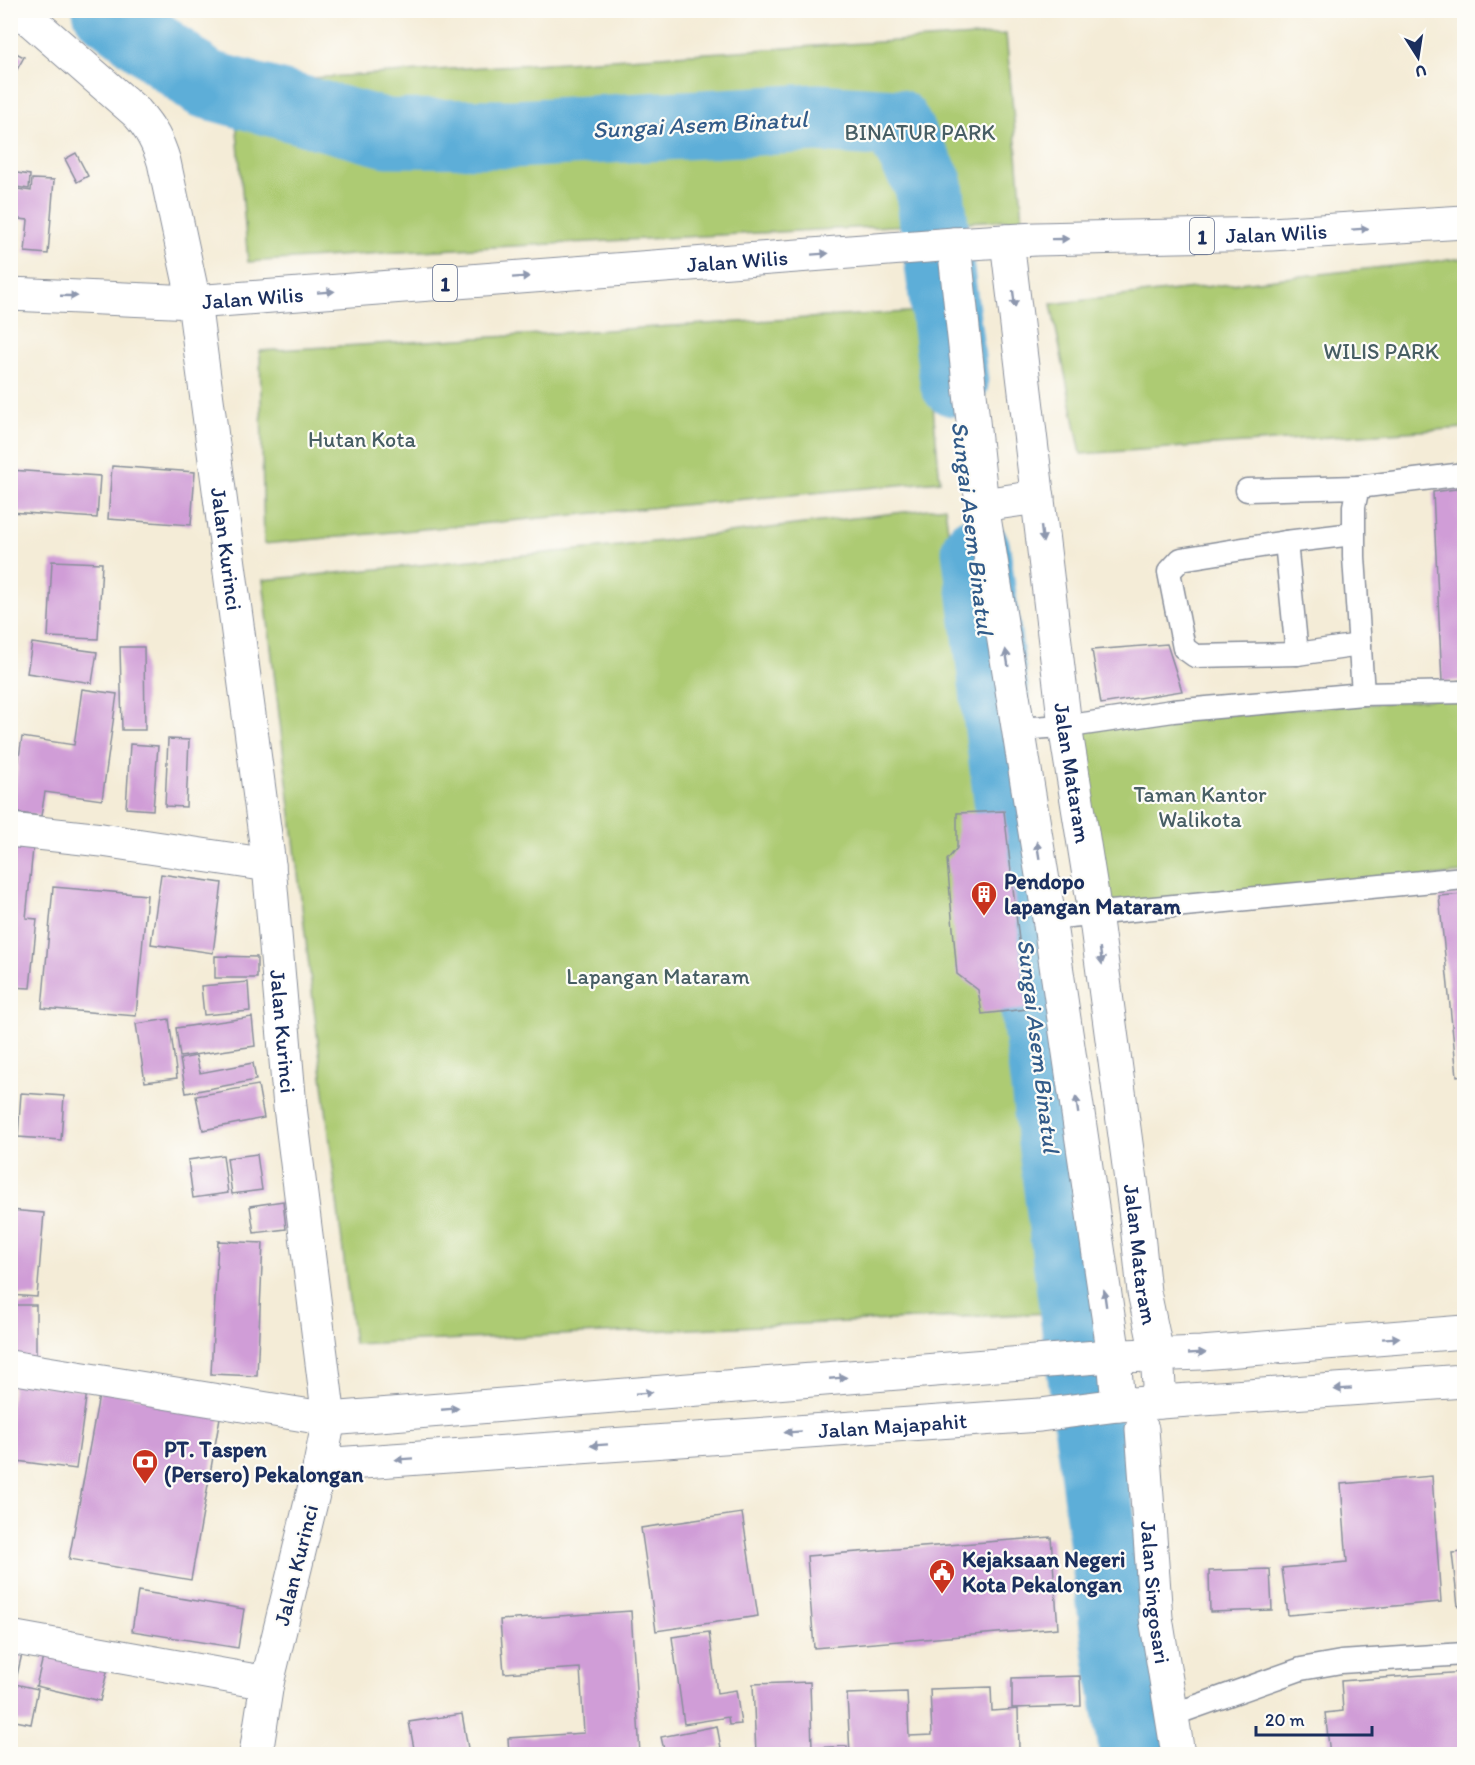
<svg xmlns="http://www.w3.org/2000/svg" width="1475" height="1765" font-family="Itim,sans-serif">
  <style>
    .green { fill: #adcb73; stroke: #647d68; stroke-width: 1.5 }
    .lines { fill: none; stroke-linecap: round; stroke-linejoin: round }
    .river { stroke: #5daed8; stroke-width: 69 }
    .building { fill: #d09dd7 }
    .lane-casing { stroke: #888e9a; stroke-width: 25 }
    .street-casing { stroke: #888e9a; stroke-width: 35 }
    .secondary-casing { stroke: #888e9a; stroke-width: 35 }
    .highway-casing { stroke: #888e9a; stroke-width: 35 }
    .lane { stroke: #fff; stroke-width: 22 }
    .street { stroke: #fff; stroke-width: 33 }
    .secondary { stroke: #fff; stroke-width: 33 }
    .highway { stroke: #fff; stroke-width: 33 }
    .oneway { fill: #8d97ae }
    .labels { text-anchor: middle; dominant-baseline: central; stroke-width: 4.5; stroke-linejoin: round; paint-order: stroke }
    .shield { fill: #fdfcf7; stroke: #5f6c8c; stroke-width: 1.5 }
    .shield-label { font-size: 21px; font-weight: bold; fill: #1b2f5e }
    .park-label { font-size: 22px; fill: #475e64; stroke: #fdfcf7 }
    .street-label { font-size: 22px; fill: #1b2f5e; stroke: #fdfcf7 }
    .poi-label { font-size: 22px; font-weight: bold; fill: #1b2f5e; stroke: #fdfcf7; text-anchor: start }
    .water-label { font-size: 24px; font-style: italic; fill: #325b89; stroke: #fdfcf7 }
  </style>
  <rect width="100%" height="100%" fill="#fdfcf7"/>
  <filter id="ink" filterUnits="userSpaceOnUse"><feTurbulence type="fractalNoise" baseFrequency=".0167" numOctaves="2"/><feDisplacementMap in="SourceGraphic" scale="12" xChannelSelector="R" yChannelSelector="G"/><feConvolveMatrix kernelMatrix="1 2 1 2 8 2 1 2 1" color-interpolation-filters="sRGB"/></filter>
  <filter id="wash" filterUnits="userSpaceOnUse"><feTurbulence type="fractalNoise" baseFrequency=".008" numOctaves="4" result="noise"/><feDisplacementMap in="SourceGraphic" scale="24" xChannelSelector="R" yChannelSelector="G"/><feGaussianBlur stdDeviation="1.35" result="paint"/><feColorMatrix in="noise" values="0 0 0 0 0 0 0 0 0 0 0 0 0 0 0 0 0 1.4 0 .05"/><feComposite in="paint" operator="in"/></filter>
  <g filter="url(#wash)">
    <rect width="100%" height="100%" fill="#f4ecd7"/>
    <!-- green -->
    <g class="green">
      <polygon points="1006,34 1023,219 383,253 248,262 233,83"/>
      <polygon points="1464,258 1464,428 1081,454 1051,304"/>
      <polygon points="924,311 940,481 264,544 260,351"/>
      <polygon points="945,507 1049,1313 354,1344 263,580 620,546"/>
      <polygon points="1464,697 1464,873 1095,913 1065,726"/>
    </g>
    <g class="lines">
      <!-- river -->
      <g class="river">
        <polyline points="107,10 205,84 387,133 513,134 817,118 895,123 929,185 954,382"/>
        <polyline points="976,550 1117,1649 1134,1754"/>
      </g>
    </g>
    <g id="blocks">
      <!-- building -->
      <g class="building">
        <polygon points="10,50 24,57 10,82"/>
        <polygon points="76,153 88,176 77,182 65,159"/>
        <polygon points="10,172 30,175 29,189 10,186"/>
        <polygon points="32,179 54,180 48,254 25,252 28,220 10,218 10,188 31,191"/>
        <polygon points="112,466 195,472 191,525 108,519"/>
        <polygon points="10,470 100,476 97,518 10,512"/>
        <polygon points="1464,488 1464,680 1442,682 1433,492"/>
        <polygon points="52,561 102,563 98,639 48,637"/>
        <polygon points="32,643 97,652 92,683 27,673"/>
        <polygon points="1167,644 1182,691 1101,704 1092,650"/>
        <polygon points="120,647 144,647 145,730 122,730"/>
        <polygon points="82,689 117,694 102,800 45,792 41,816 11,812 22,737 74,745"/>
        <polygon points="168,739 189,740 186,807 165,806"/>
        <polygon points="130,744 158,746 153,810 126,808"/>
        <polygon points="1004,811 1027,1009 982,1014 978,990 957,974 947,860 957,848 957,813"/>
        <polygon points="10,847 33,849 26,918 37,919 30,988 10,987"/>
        <polygon points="161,874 222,883 213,953 151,944"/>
        <polygon points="53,887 147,895 136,1016 42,1008"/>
        <polygon points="1464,894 1464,1075 1457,1076 1439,896"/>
        <polygon points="215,956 257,957 257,978 215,978"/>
        <polygon points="248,982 250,1011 204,1015 201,986"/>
        <polygon points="252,1017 255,1046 180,1057 176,1028"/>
        <polygon points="169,1019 177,1078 145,1082 136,1024"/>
        <polygon points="196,1056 200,1073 253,1063 256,1080 186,1093 180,1059"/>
        <polygon points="258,1085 264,1118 203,1130 196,1096"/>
        <polygon points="21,1093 64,1096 61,1140 18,1137"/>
        <polygon points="257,1154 262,1190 232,1194 227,1158"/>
        <polygon points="223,1155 228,1193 193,1198 188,1160"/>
        <polygon points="283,1201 286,1229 254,1233 250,1206"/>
        <polygon points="10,1210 44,1213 37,1297 10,1295"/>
        <polygon points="218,1241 263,1243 257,1376 211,1374"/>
        <rect x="10" y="1305" width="26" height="56"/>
        <polygon points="14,1381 87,1391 76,1469 10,1460 10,1407"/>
        <polygon points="100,1390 221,1412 191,1580 69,1559"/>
        <polygon points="1432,1476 1441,1602 1288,1615 1282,1568 1347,1562 1341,1484"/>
        <polygon points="742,1513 758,1616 656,1631 641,1528"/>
        <polygon points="1051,1537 1058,1628 814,1648 807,1556"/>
        <polygon points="1464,1552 1464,1605 1458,1606 1452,1553"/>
        <polygon points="1270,1569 1272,1610 1210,1612 1209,1571"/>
        <polygon points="138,1591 244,1609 238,1648 132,1631"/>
        <polygon points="631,1611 640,1754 509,1754 508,1738 584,1733 580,1668 504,1673 500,1620"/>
        <polygon points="709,1632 717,1693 736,1690 741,1724 729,1725 728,1717 684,1724 672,1637"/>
        <polygon points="10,1642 24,1645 15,1684 38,1689 31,1724 10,1720"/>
        <polygon points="44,1653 108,1668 100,1701 36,1686"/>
        <polygon points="1464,1672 1464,1754 1330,1754 1325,1713 1343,1711 1341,1681"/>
        <polygon points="1080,1676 1081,1706 1012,1708 1012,1678"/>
        <polygon points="810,1682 812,1748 847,1746 847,1754 756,1754 753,1684"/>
        <polygon points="991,1687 992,1711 1018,1709 1019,1749 994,1750 994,1754 850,1754 847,1694 907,1692 909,1736 932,1735 930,1689"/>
        <polygon points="462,1714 469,1754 415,1754 409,1722"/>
        <polygon points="717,1726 721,1748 682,1754 665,1754 661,1737"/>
      </g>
    </g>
  </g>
  <g filter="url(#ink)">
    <use href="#blocks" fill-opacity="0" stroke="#888e9a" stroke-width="1.5"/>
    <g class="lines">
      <!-- lane casing -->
      <g class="lane-casing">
        <g id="lane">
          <polyline points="1247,490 1358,487"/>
          <polyline points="1353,534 1286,542 1181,559 1169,572 1184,648 1195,656 1297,654 1360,645"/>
          <polyline points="1286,542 1297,654"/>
          <polyline points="1363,694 1354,557 1354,506 1358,487 1464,474"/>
          <polyline points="1018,729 1077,725 1173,711 1363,694 1464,692"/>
          <polyline points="1049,918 1464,878"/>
          <polyline points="1172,1715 1301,1669 1341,1662 1464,1654"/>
        </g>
      </g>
      <!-- street casing -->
      <g class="street-casing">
        <g id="street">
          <path d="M 19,10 L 137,113 C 151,129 158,142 164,162 L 194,302"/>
          <polyline points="10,830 102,840 269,865"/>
          <polyline points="10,1367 329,1419"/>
          <path id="s1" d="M 1142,1429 L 1156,1618 L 1178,1754"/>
          <polyline points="10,1637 267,1683"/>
        </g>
      </g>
      <!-- secondary casing -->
      <g class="secondary-casing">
        <g id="secondary">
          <path id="s2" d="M 1007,241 L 1065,726 L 1095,913 L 1137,1225 L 1144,1292 L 1157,1354 L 1160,1402"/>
          <polyline points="954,244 982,505 1049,918 1114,1356 1118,1405"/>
          <path id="s3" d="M 194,302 L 269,865 L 290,1107 L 329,1419 L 320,1465 L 267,1683 L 256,1754"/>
          <polyline points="982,505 1038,497"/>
          <polyline points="329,1419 1097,1357 1201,1353 1464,1332"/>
          <path id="s4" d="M 320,1465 L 1040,1415 L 1118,1405 L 1464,1381"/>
        </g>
      </g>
      <!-- highway casing -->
      <g class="highway-casing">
        <g id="highway">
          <path id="s5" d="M 10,294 L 194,302 L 954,244 L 1036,239 L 1271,234 L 1464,222"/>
        </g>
      </g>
      <!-- lane -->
      <use href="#lane" class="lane"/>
      <!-- street -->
      <use href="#street" class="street"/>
      <!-- secondary -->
      <use href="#secondary" class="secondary"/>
      <!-- highway -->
      <use href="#highway" class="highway"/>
    </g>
    <!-- one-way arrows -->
    <defs><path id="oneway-solid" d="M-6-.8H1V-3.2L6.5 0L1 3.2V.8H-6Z" transform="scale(1.5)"/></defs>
    <g class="oneway">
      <use href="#oneway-solid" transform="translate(1360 229) rotate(-4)"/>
      <use href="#oneway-solid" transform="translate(1060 239) rotate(-1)"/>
      <use href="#oneway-solid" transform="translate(820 254) rotate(-4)"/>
      <use href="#oneway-solid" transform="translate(521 277) rotate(-4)"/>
      <use href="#oneway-solid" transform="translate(326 292) rotate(-4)"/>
      <use href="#oneway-solid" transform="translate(69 296) rotate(2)"/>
      <use href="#oneway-solid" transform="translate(1014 299) rotate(83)"/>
      <use href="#oneway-solid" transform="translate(1042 534) rotate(83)"/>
      <use href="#oneway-solid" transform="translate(1007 658) rotate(-99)"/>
      <use href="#oneway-solid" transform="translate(1038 850) rotate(-99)"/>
      <use href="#oneway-solid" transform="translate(1101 956) rotate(82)"/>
      <use href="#oneway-solid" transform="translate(1077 1105) rotate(-98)"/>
      <use href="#oneway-solid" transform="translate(1105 1298) rotate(-98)"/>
      <use href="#oneway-solid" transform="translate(1391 1338) rotate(-4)"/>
      <use href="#oneway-solid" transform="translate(1197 1353) rotate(-3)"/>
      <use href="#oneway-solid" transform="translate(838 1378) rotate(-5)"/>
      <use href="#oneway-solid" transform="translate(1343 1389) rotate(176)"/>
      <use href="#oneway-solid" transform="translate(644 1393) rotate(-5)"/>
      <use href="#oneway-solid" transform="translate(450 1409) rotate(-5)"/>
      <use href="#oneway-solid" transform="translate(793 1432) rotate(176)"/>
      <use href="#oneway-solid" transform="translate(599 1445) rotate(176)"/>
      <use href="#oneway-solid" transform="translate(404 1459) rotate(176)"/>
    </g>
  </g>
  <!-- icons -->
  <defs>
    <g id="building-pin" transform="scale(1.35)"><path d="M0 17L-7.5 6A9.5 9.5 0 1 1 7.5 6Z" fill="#c8321e" stroke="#fdfcf7"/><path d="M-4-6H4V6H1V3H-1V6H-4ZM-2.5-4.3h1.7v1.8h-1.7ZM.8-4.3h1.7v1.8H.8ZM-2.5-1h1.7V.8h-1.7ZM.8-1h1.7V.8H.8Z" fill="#fff"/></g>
    <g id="bank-pin" transform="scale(1.35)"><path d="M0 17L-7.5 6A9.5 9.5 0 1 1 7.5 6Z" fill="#c8321e" stroke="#fdfcf7"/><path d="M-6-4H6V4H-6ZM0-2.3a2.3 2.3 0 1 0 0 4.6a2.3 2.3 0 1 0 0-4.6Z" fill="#fff"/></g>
    <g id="civic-pin" transform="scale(1.35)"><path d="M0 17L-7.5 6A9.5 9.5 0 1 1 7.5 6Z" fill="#c8321e" stroke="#fdfcf7"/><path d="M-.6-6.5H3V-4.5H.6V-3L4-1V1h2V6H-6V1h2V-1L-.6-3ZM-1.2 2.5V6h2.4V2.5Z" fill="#fff"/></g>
  </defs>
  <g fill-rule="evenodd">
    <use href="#building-pin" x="984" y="894"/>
    <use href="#bank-pin" x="145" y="1462"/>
    <use href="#civic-pin" x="942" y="1572"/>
  </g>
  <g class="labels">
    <!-- shield labels -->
    <g class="shield">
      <rect x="1190" y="218" width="24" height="36" rx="4.5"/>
      <rect x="433" y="265" width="24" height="36" rx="4.5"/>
    </g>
    <g class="shield-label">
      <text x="1202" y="236">1</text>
      <text x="445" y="283">1</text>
    </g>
    <!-- park labels -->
    <g class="park-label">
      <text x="920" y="132">BINATUR PARK</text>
      <text x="1381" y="351">WILIS PARK</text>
      <text x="362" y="439">Hutan Kota</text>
      <text x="1200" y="794">Taman Kantor<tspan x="1200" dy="25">Walikota</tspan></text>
      <text x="658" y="976">Lapangan Mataram</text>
    </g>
    <!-- street labels -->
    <g class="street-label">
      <text stroke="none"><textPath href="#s5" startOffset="1269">Jalan Wilis</textPath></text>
      <text stroke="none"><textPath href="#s5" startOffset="729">Jalan Wilis</textPath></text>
      <text stroke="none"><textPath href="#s5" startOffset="243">Jalan Wilis</textPath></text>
      <text stroke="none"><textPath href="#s3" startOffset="249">Jalan Kurinci</textPath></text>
      <text stroke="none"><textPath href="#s2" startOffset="536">Jalan Mataram</textPath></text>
      <text stroke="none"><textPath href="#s3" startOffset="735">Jalan Kurinci</textPath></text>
      <text stroke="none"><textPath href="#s2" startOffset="1022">Jalan Mataram</textPath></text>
      <text stroke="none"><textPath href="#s4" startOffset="574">Jalan Majapahit</textPath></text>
      <text transform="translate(296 1565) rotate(-76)">Jalan Kurinci</text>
      <text stroke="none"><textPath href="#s1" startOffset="164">Jalan Singosari</textPath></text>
    </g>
    <!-- poi labels -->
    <g class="poi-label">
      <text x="1004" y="881">Pendopo<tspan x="1004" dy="25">lapangan Mataram</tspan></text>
      <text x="164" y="1449">PT. Taspen<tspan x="164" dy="25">(Persero) Pekalongan</tspan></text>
      <text x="962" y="1559">Kejaksaan Negeri<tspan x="962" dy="25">Kota Pekalongan</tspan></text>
    </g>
    <!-- water labels -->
    <g class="water-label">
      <text transform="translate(700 124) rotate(-3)">Sungai Asem Binatul</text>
      <text transform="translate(973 528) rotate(83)">Sungai Asem Binatul</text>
      <text transform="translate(1039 1046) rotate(83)">Sungai Asem Binatul</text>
    </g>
  </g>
  <!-- margin -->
  <rect width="1475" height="1765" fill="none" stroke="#fdfcf7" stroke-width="36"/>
  <!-- north arrow -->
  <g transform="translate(1418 57) rotate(168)" stroke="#fdfcf7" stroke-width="4.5" paint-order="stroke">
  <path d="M0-4.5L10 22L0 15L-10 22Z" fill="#1b2f5e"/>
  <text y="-9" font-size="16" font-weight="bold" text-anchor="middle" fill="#1b2f5e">U</text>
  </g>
  <!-- scale -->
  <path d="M1256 1726v9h116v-9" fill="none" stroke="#1b2f5e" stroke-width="3"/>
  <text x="1265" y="1726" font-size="18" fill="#1b2f5e" stroke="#fdfcf7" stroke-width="4.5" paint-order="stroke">20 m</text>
</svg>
